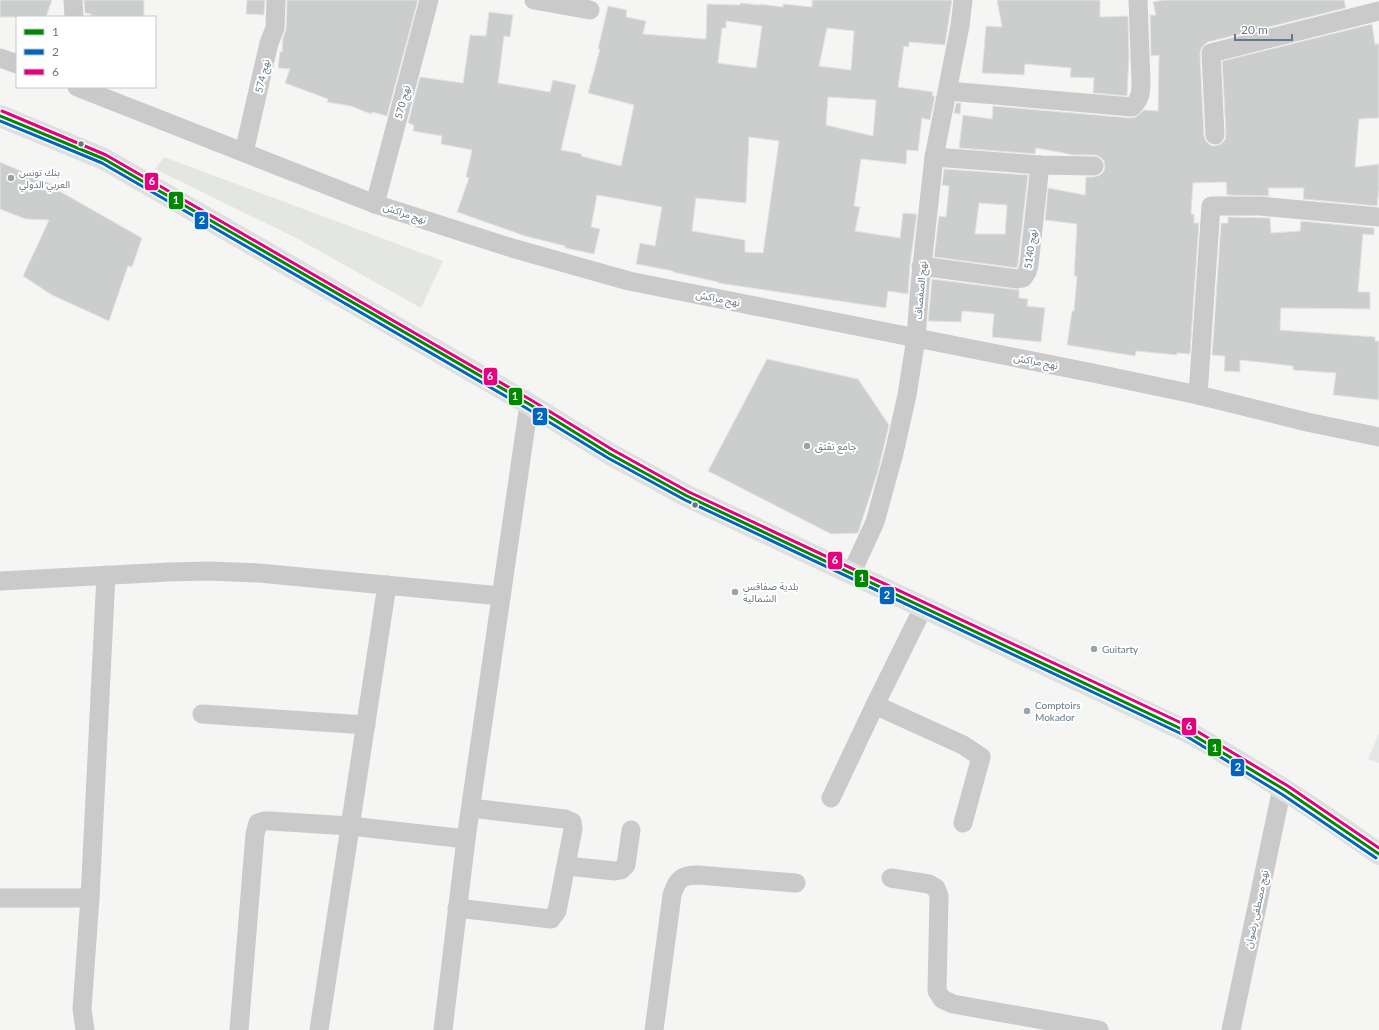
<svg xmlns="http://www.w3.org/2000/svg" width="1379" height="1030" font-family="Lato,'Noto Sans Arabic',sans-serif">
  <style>
    .built { fill: #e5e6e6 }
    .green { fill: #e4e7e1 }
    .building { fill: #cccece; stroke: #e4e4e4; fill-rule: evenodd }
    .lines { fill: none; stroke-linecap: round; stroke-linejoin: round }
    .street { stroke: #cacacb; stroke-width: 19 }
    .primary { stroke: #dedfe0; stroke-width: 22 }
    .bus-1-casing { stroke: #fff; stroke-width: 6 }
    .bus-2-casing { stroke: #fff; stroke-width: 6 }
    .bus-3-casing { stroke: #fff; stroke-width: 6 }
    .bus-1 { stroke: #080; stroke-width: 3 }
    .bus-2 { stroke: #0065bd; stroke-width: 3 }
    .bus-3 { stroke: #e5007d; stroke-width: 3 }
    .bus-dot { fill: #657984; stroke: #fff; stroke-width: 1.5 }
    .poi-dot { fill: #97a4ab; stroke: #fff; stroke-width: 1.5 }
    .labels { text-anchor: middle; dominant-baseline: central; stroke-width: 4; stroke-linejoin: round; paint-order: stroke }
    .street-label { font-size: 10px; fill: #657984; stroke: #fff }
    .poi-label { font-size: 10px; fill: #657984; stroke: #fff; text-anchor: start }
    .line-badge { stroke: #fff; stroke-width: 1.5 }
    .badge-label { font-size: 11px; text-anchor: middle; font-weight: bold; fill: #fff }
  </style>
  <rect width="100%" height="100%" fill="#f5f5f4"/>
  <!-- built -->
  <polygon class="built" points="1379,733 1379,763 1368,759"/>
  <!-- green -->
  <polygon class="green" points="164,157 443,261 421,308 300,240 155,169"/>
  <!-- building -->
  <g class="building">
    <polygon points="0,0 52,0 46,17 0,17"/>
    <polygon points="84,0 144,0 144,17 91,16 91,14 85,13"/>
    <polygon points="247,0 265,0 264,15 246,14"/>
    <polygon points="287,0 418,0 387,116 372,112 371,114 351,106 327,102 328,99 285,83 290,69 278,68 280,51 282,52 283,38 286,29"/>
    <path d="M 812,0 L 952,0 L 945,45 L 909,42 L 909,47 L 904,46 L 898,87 L 933,92 L 932,96 L 935,96 L 930,120 L 922,118 L 918,151 L 907,150 L 906,164 L 861,159 L 854,206 L 860,207 L 855,231 L 900,238 L 903,213 L 917,214 L 910,265 L 908,294 L 888,291 L 886,308 L 718,283 L 718,282 L 673,272 L 673,271 L 636,264 L 640,243 L 655,246 L 662,207 L 597,195 L 591,227 L 600,229 L 594,254 L 565,248 L 565,246 L 525,236 L 457,212 L 469,178 L 466,177 L 472,150 L 441,144 L 442,136 L 413,131 L 414,125 L 408,123 L 420,77 L 463,83 L 470,35 L 486,36 L 489,12 L 513,15 L 510,37 L 504,36 L 498,83 L 550,92 L 553,80 L 576,85 L 561,150 L 582,154 L 581,156 L 621,166 L 634,105 L 588,93 L 600,49 L 598,49 L 608,6 L 627,10 L 626,17 L 646,21 L 643,34 L 706,39 L 707,4 L 740,5 L 740,3 L 759,5 L 760,4 L 783,7 L 783,4 L 812,7 ZM 726,21 L 762,26 L 756,68 L 718,63 L 722,28 L 726,28 ZM 827,28 L 854,31 L 851,70 L 819,66 ZM 828,97 L 876,100 L 873,136 L 826,125 ZM 749,137 L 779,141 L 763,253 L 745,252 L 745,240 L 692,231 L 696,198 L 746,203 Z"/>
    <polygon points="997,0 1100,0 1100,17 1128,16 1129,57 1127,96 1093,93 1094,78 1070,77 1071,68 1025,64 1024,75 982,73 986,26 1002,27"/>
    <polygon points="1163,0 1344,0 1346,8 1208,42 1204,45 1201,49 1200,54 1204,136 1206,141 1210,145 1215,146 1221,144 1225,140 1226,134 1222,61 1372,24 1375,44 1379,44 1379,118 1359,119 1355,167 1379,164 1379,189 1377,206 1303,199 1304,188 1268,188 1269,196 1227,195 1226,182 1193,183 1191,214 1194,214 1194,223 1199,223 1190,354 1177,353 1177,355 1136,351 1135,356 1067,345 1072,311 1074,311 1077,276 1074,276 1077,224 1045,220 1048,188 1085,195 1086,177 1094,177 1100,175 1104,171 1105,167 1104,161 1100,157 1095,155 1074,155 1036,148 1035,154 959,148 963,115 992,119 993,106 1131,118 1136,117 1144,110 1158,111 1159,55 1151,56 1150,15 1156,15 1153,2"/>
    <polygon points="956,103 961,103 960,114 954,113"/>
    <polygon points="0,162 53,185 52,187 142,238 132,267 128,266 109,321 52,295 23,276 49,220 25,219 0,209"/>
    <path d="M 944,169 L 1028,175 L 1018,263 L 1017,268 L 934,257 L 939,216 L 946,217 L 949,186 L 942,185 ZM 979,203 L 1007,205 L 1005,234 L 975,234 Z"/>
    <polygon points="1228,217 1270,218 1271,233 1300,231 1301,221 1374,228 1374,235 1363,234 1358,292 1370,292 1370,309 1281,308 1280,330 1375,337 1375,341 1379,341 1379,400 1333,395 1336,373 1293,370 1293,366 1240,360 1240,372 1224,371 1225,356 1212,355 1221,223 1228,223"/>
    <polygon points="932,279 1019,290 1019,298 1028,299 1027,306 1045,308 1041,342 992,337 994,314 962,311 961,322 928,321"/>
    <polygon points="767,359 858,379 889,425 878,471 858,533 831,534 708,471"/>
  </g>
  <g class="lines">
    <!-- street -->
    <g class="street">
      <polyline points="73,0 74,17"/>
      <polyline points="534,0 590,10"/>
      <polyline points="0,58 17,64"/>
      <polyline points="77,87 375,204 512,248 629,281 1093,373 1198,395 1307,422 1379,437"/>
      <path d="M 948,91 L 1132,107 C 1140,100 1141,93 1141,82 L 1138,0"/>
      <polyline points="1215,135 1211,53 1379,11"/>
      <polyline points="244,152 269,43 275,28 276,0"/>
      <polyline points="934,157 1040,165 1094,166"/>
      <polyline points="375,204 429,0"/>
      <polyline points="921,266 1017,279 1023,278 1027,272 1029,265 1040,165"/>
      <polyline points="1198,395 1211,206 1260,206 1379,217"/>
      <polyline points="851,574 875,522 894,453 907,395 916,338 920,284 934,157 960,26 963,0"/>
      <polyline points="0,581 169,572 209,571 259,573 501,596"/>
      <polyline points="875,705 963,745 981,757 963,823"/>
      <polyline points="202,714 366,725"/>
      <polyline points="831,798 875,705 923,608"/>
      <polyline points="567,866 615,871 621,870 626,865 631,830"/>
      <polyline points="891,878 929,884 936,888 939,896 937,991 942,999 953,1004 1099,1030"/>
      <polyline points="0,898 90,898"/>
      <polyline points="457,908 551,919 557,911 573,829 572,822 565,819 471,808"/>
      <polyline points="85,1030 82,1009 90,898 106,575"/>
      <polyline points="239,1030 255,834 258,823 264,821 270,821 350,826 466,839"/>
      <polyline points="319,1030 387,585"/>
      <polyline points="443,1030 466,839 529,404"/>
      <path d="M 654,1030 L 672,895 C 677,879 682,875 698,875 L 796,883"/>
      <polyline points="1231,1030 1282,788"/>
    </g>
    <!-- primary -->
    <path class="primary" d="M 0,116 L 104,159 L 529,404 L 610,454 L 687,496 L 1188,732 C 1254,769 1318,810 1379,854"/>
    <!-- bus-1 casing -->
    <g class="bus-1-casing">
      <polyline id="bus-1" points="0,116 104,159 529,404 610,454 687,496 1188,732 1285,790 1379,854"/>
    </g>
    <!-- bus-2 casing -->
    <g class="bus-2-casing">
      <polyline id="bus-2" points="0,121 102,163 526,408 608,458 685,500 1186,736 1283,795 1376,858"/>
    </g>
    <!-- bus-3 casing -->
    <g class="bus-3-casing">
      <polyline id="bus-3" points="2,111 106,155 531,400 613,450 689,492 1190,727 1288,786 1379,848"/>
    </g>
    <!-- bus-1 -->
    <use href="#bus-1" class="bus-1"/>
    <!-- bus-2 -->
    <use href="#bus-2" class="bus-2"/>
    <!-- bus-3 -->
    <use href="#bus-3" class="bus-3"/>
  </g>
  <!-- markers -->
  <g class="bus-dot">
    <circle cx="81" cy="144" r="3.5"/>
    <circle cx="695" cy="505" r="3.5"/>
  </g>
  <g class="poi-dot">
    <circle cx="11" cy="178" r="4"/>
    <circle cx="807" cy="446" r="4"/>
    <circle cx="735" cy="592" r="4"/>
    <circle cx="1094" cy="649" r="4"/>
    <circle cx="1027" cy="711" r="4"/>
  </g>
  <g class="labels">
    <!-- street labels -->
    <g class="street-label">
      <text transform="translate(262 76) rotate(-77)">نهج 574</text>
      <text transform="translate(402 102) rotate(-75)">نهج 570</text>
      <text transform="translate(405 213) rotate(18)">نهج مراكش</text>
      <text transform="translate(1030 249) rotate(-82)">نهج 5140</text>
      <text transform="translate(920 290) rotate(-85)">نهج الصفصاف</text>
      <text transform="translate(718 298) rotate(11)">نهج مراكش</text>
      <text transform="translate(1036 361) rotate(11)">نهج مراكش</text>
      <text transform="translate(1256 909) rotate(-78)">نهج مصطفى رضوان</text>
    </g>
    <!-- poi labels -->
    <g class="poi-label">
      <text x="19" y="172">بنك تونس<tspan x="19" dy="12">العربي الدولي</tspan></text>
      <text x="815" y="446">جامع تقتق</text>
      <text x="743" y="586">بلدية صفاقس<tspan x="743" dy="12">الشمالية</tspan></text>
      <text x="1102" y="649">Guitarty</text>
      <text x="1035" y="705">Comptoirs<tspan x="1035" dy="12">Mokador</tspan></text>
    </g>
  </g>
  <g class="line-badge">
    <rect x="144" y="172" width="15" height="19" rx="4" fill="#e5007d"/>
    <rect x="168" y="191" width="16" height="19" rx="4" fill="#080"/>
    <rect x="194" y="211" width="15" height="19" rx="4" fill="#0065bd"/>
    <rect x="483" y="367" width="15" height="19" rx="4" fill="#e5007d"/>
    <rect x="508" y="387" width="15" height="19" rx="4" fill="#080"/>
    <rect x="532" y="407" width="16" height="19" rx="4" fill="#0065bd"/>
    <rect x="827" y="551" width="16" height="19" rx="4" fill="#e5007d"/>
    <rect x="854" y="569" width="15" height="19" rx="4" fill="#080"/>
    <rect x="879" y="586" width="16" height="19" rx="4" fill="#0065bd"/>
    <rect x="1181" y="717" width="16" height="19" rx="4" fill="#e5007d"/>
    <rect x="1207" y="738" width="15" height="19" rx="4" fill="#080"/>
    <rect x="1230" y="758" width="15" height="19" rx="4" fill="#0065bd"/>
  </g>
  <g class="badge-label">
    <text x="152" y="185">6</text>
    <text x="176" y="204">1</text>
    <text x="202" y="224">2</text>
    <text x="490" y="380">6</text>
    <text x="515" y="400">1</text>
    <text x="540" y="420">2</text>
    <text x="835" y="564">6</text>
    <text x="862" y="582">1</text>
    <text x="887" y="599">2</text>
    <text x="1189" y="730">6</text>
    <text x="1215" y="752">1</text>
    <text x="1238" y="771">2</text>
  </g>
  <!-- legend -->
  <rect x="16" y="16" width="140" height="72" fill="#ffffff" stroke="#c1c9ce"/>
  <rect x="24" y="29" width="20" height="6" fill="#008800" stroke="#c1c9ce"/>
  <text x="52" y="36" font-size="12" fill="#657984">1</text>
  <rect x="24" y="49" width="20" height="6" fill="#0065bd" stroke="#c1c9ce"/>
  <text x="52" y="56" font-size="12" fill="#657984">2</text>
  <rect x="24" y="69" width="20" height="6" fill="#e5007d" stroke="#c1c9ce"/>
  <text x="52" y="76" font-size="12" fill="#657984">6</text>
  <!-- scale -->
  <path d="M1235 34v6h57v-6" fill="none" stroke="#657984" stroke-width="2"/>
  <text x="1241" y="34" font-size="12" fill="#657984" stroke="#ffffff" stroke-width="3" paint-order="stroke">20 m</text>
</svg>
